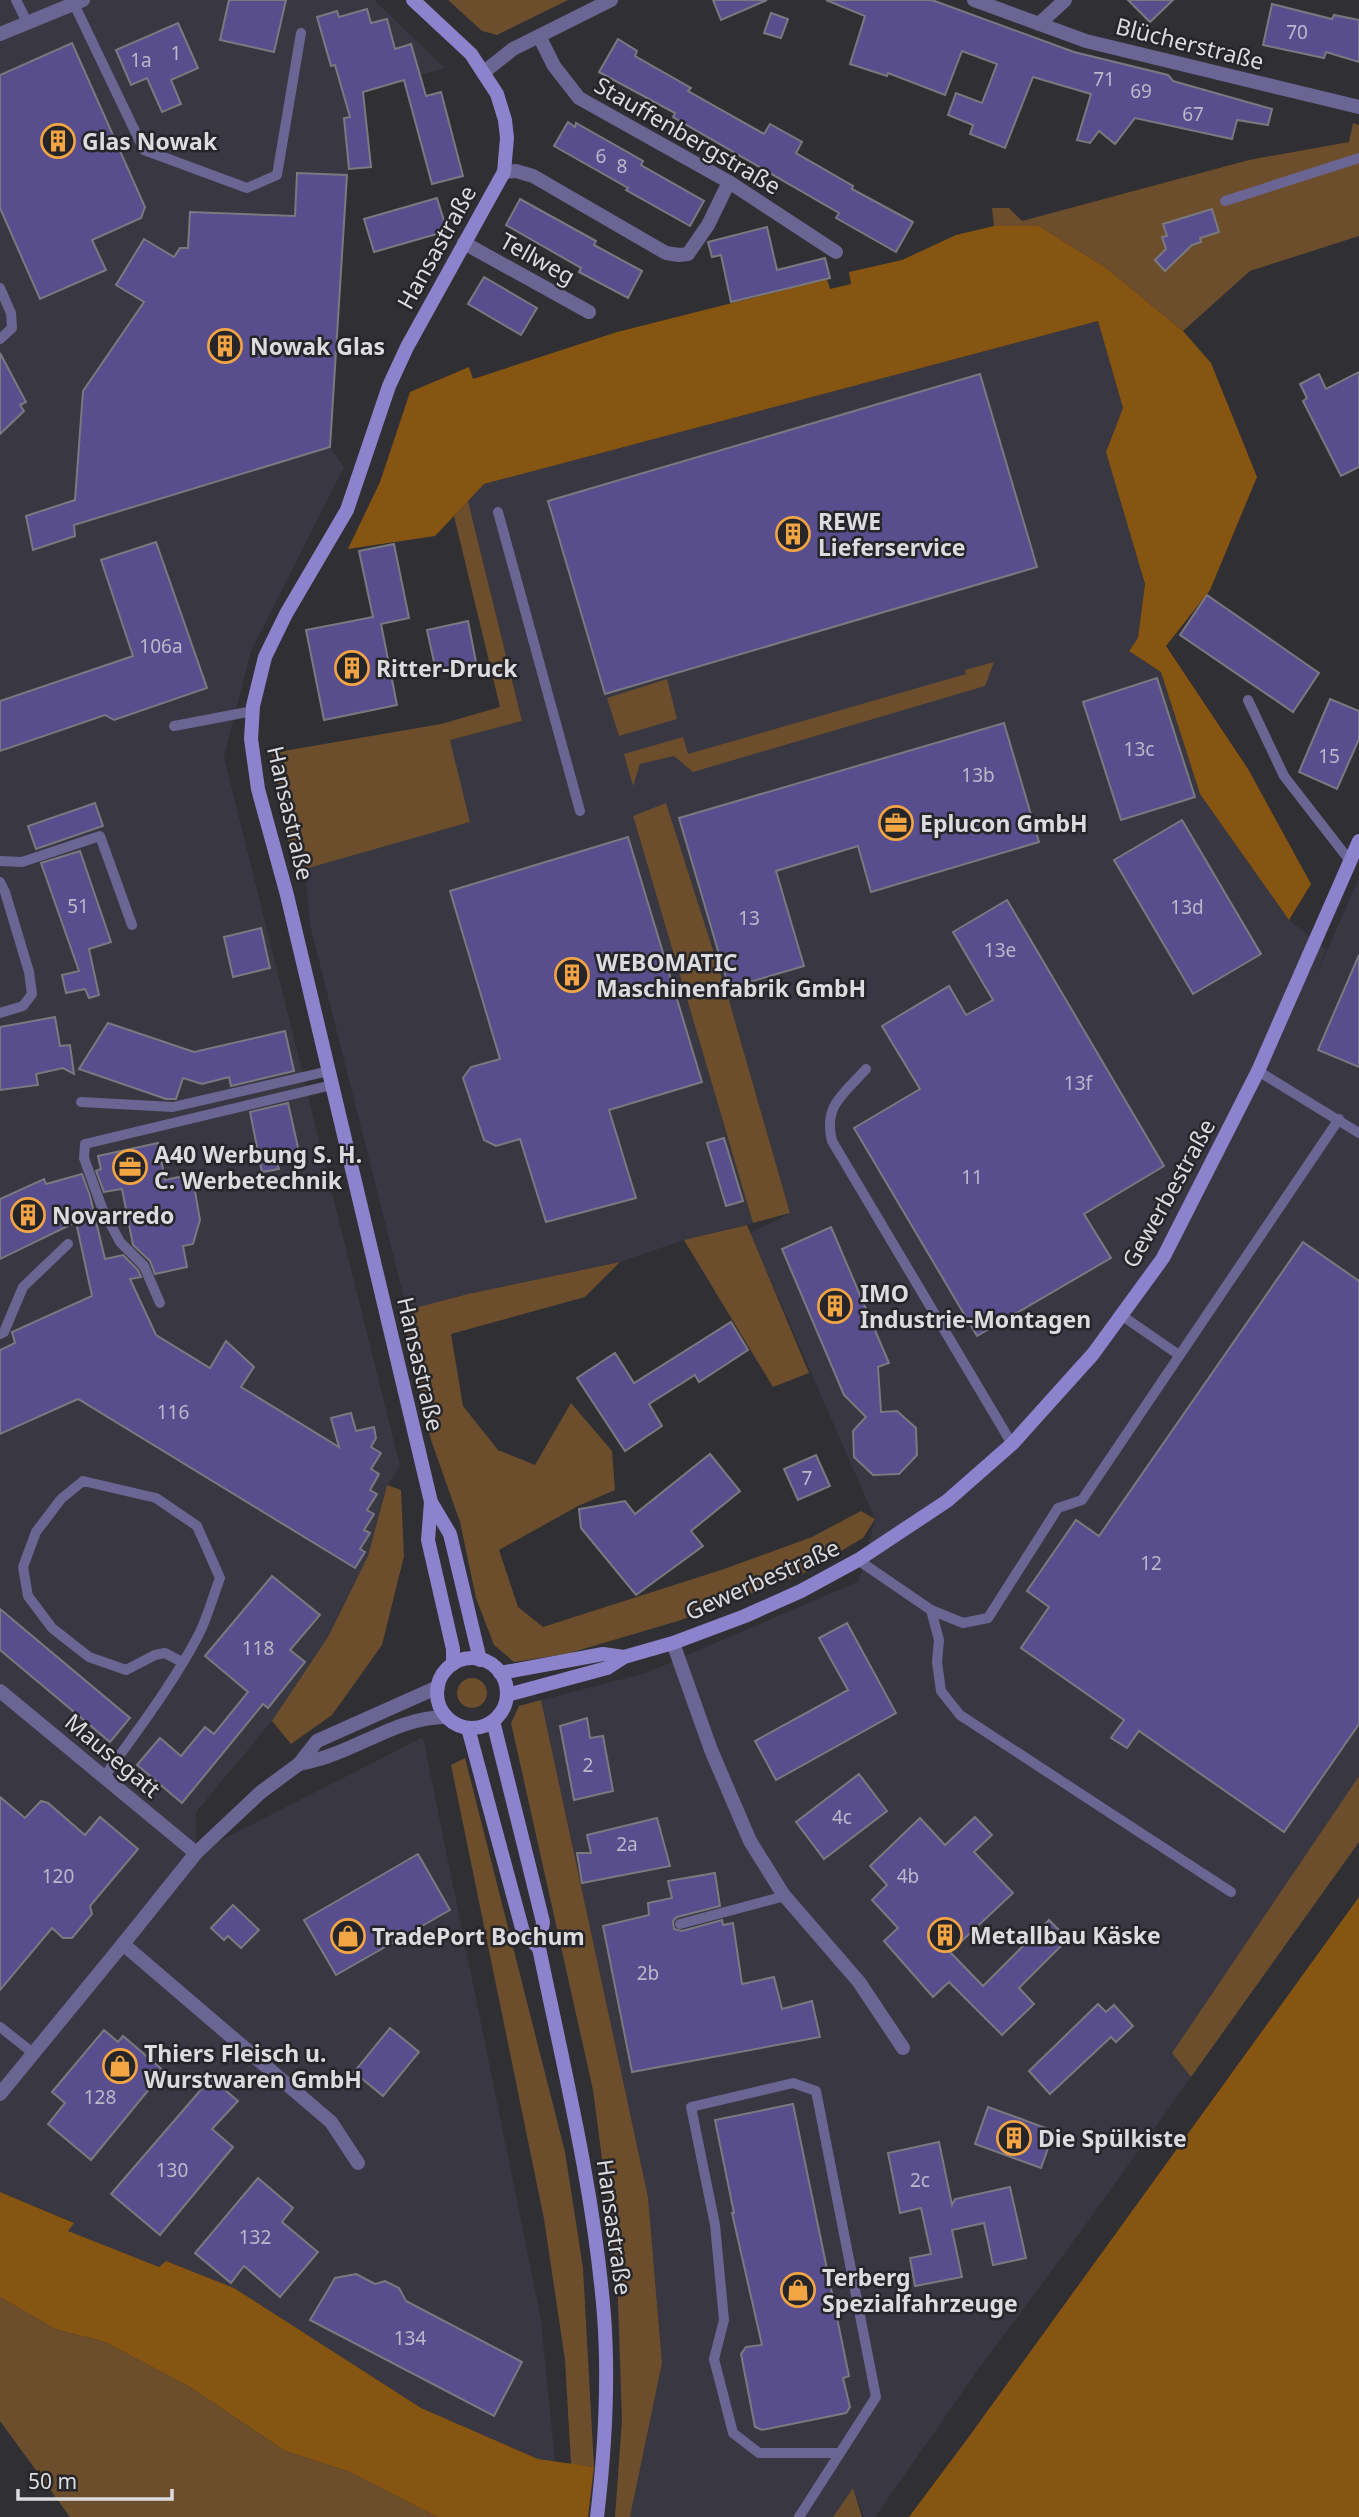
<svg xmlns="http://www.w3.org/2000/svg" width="1359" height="2517" font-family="'Noto Sans',sans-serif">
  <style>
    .built { fill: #383742 }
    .green { fill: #6c4e2d }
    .forest { fill: #875512 }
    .building { fill: #594e8d; stroke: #79797f; stroke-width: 2 }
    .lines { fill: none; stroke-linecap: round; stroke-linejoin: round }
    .lane { stroke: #6b6593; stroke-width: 10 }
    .street { stroke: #6b6593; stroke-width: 14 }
    .secondary { stroke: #8d82cc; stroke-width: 14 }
    .labels { text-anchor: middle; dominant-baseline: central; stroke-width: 5; stroke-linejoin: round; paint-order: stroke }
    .number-label { font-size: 19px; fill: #bbb8ca }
    .street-label { font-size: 23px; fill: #dcdcdf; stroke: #25252a }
    .poi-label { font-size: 23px; font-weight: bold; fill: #dcdcdf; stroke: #25252a; text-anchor: start }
  </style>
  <rect width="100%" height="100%" fill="#2f2f34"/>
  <!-- built -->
  <g class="built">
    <polygon points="0,0 374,0 445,68 360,92 371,167 349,169 347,175 330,447 344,467 251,651 224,757 400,1466 385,1490 368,1556 328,1637 272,1721 196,1812 196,1853 423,1737 541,2319 555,2462 538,2459 421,2408 234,2288 167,2261 159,2267 67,2231 73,2222 0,2192"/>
    <polygon points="1098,321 1123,408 1106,452 1145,584 1138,638 1129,651 1161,672 1200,794 1289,920 1326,949 1317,973 1359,878 1359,1776 1172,2053 1191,2077 1084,2227 975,2374 875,2517 864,2517 853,2489 833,2517 630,2517 662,2363 648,2197 541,1700 646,1673 859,1581 875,1519 750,1233 790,1213 728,997 666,804 633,817 753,1223 684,1240 620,1262 468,1294 407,1310 310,925 305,869 469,822 450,740 522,721 468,501 484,484"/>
  </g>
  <!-- green -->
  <g class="green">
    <polygon points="448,0 568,0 497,35 482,31"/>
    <polygon points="1353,123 1359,125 1359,236 1250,271 1183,331 1105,267 1039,226 994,226 992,208 1009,208 1022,221 1249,160 1349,142"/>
    <polygon points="468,501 522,721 450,740 470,822 305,869 290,851 272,753 441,724 500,707 454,516"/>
    <polygon points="994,662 985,686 693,772 674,756 640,764 633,786 624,754 683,737 688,754 966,674 965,670"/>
    <polygon points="667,679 677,719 619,736 607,698"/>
    <polygon points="666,803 728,997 790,1213 753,1223 633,816"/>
    <polygon points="747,1225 809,1373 773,1387 684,1240"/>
    <polygon points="620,1262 585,1297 451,1334 463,1406 498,1450 535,1465 571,1403 612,1451 615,1490 578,1506 499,1550 518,1607 543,1627 721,1570 812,1537 861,1511 875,1519 863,1538 802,1574 678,1621 566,1654 514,1662 494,1645 476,1598 460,1522 431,1440 405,1326 407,1310 468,1294"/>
    <polygon points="387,1485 401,1490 404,1556 382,1645 332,1715 291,1744 272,1721 328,1637 368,1556"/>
    <circle cx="472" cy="1693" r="15"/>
    <polygon points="541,1700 648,2197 662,2363 630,2517 615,2517 622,2420 617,2273 593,2090 511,1723 519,1706"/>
    <polygon points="465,1758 565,2152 583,2268 594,2467 571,2464 565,2360 544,2219 451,1765"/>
    <polygon points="1359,1776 1359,1842 1191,2077 1172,2053"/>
    <polygon points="0,2297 55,2329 105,2342 190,2387 285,2451 350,2472 437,2517 70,2517 0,2421"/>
    <polygon points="853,2488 862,2517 833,2517"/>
  </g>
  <!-- forest -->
  <g class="forest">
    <polygon points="994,226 1039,226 1105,267 1183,331 1211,363 1257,477 1210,590 1166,646 1248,769 1311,884 1289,920 1200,794 1161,672 1129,651 1138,638 1145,584 1106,452 1123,408 1098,321 484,484 435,536 348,549 380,482 410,392 469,367 473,379 617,332 827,279 830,289 851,284 849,272 902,260 956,235"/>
    <polygon points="1359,1897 1359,2517 909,2517 968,2438"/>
    <polygon points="0,2192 74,2223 68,2231 159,2267 166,2261 234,2288 421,2408 538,2459 594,2467 588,2517 437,2517 350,2472 285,2451 190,2387 105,2342 55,2329 0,2297"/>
  </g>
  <!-- building -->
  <g class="building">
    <polygon points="229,0 286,0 274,52 220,40"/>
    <polygon points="713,0 767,0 721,20"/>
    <polygon points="826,0 932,0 1074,52 1168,75 1173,81 1272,109 1268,125 1237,120 1232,139 1135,118 1115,144 1099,131 1090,143 1077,140 1091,94 1033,77 1005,148 970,134 973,125 948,115 956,93 982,103 997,64 962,51 945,95 888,73 887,76 850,64 865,16"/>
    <polygon points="1128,0 1173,0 1150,22"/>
    <polygon points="1272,4 1332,19 1334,15 1359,20 1359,62 1326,52 1324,58 1263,45"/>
    <polygon points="367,9 371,23 387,19 395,49 411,44 426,96 441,92 463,176 432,184 404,80 363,92 371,167 349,169 344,118 350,117 335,65 331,66 317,17 337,11 339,17"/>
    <polygon points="771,13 788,19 781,38 764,33"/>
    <polygon points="178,23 198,68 171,80 181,104 162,112 147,78 131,85 116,50"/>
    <polygon points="618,39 637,51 635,56 691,88 688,91 764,134 770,124 802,142 796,153 853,186 852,189 913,222 896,252 836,218 839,213 673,117 675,113 599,72"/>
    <polygon points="72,43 145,207 141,218 92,240 106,270 40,299 0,208 0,75"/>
    <polygon points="568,122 575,127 576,123 643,161 641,165 704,201 690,226 626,190 628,188 554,146"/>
    <polygon points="297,173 347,175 330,447 74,525 75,536 33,550 26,516 75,500 83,391 144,302 116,285 144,239 174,257 180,248 188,248 190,212 295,216"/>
    <polygon points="437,198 447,231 374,252 364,219"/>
    <polygon points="520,199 596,241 594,245 642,271 628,298 579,272 581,268 506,225"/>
    <polygon points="1212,209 1219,232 1200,238 1201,242 1192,245 1165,271 1155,260 1166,249 1162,237 1167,236 1163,224"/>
    <polygon points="767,227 777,270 825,258 830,278 731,302 721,255 712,257 708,242"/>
    <polygon points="484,277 537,308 521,335 468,304"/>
    <polygon points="0,353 26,402 20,405 24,411 0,434"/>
    <polygon points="1359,372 1359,467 1341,476 1303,401 1307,398 1300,384 1319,374 1326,389"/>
    <polygon points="980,374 1037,567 605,694 548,501"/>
    <polygon points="156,542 207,688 114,720 105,715 0,751 0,701 133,656 101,560"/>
    <polygon points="394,544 409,618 381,624 397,705 324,720 306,630 373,617 359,551"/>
    <polygon points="1207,595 1319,673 1293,712 1180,635"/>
    <polygon points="468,621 476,662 436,671 427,630"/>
    <polygon points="1157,678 1195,797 1121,820 1083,702"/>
    <polygon points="1330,699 1359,711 1359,739 1337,789 1299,772"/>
    <polygon points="1004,723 1039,842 871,892 858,846 776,871 804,966 729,988 679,818"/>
    <polygon points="95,803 103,826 36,849 28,826"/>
    <polygon points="1182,820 1261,954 1193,994 1114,860"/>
    <polygon points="628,837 702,1082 609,1110 636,1198 546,1222 520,1139 496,1146 484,1140 463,1078 471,1067 500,1059 450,891"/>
    <polygon points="80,851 111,942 89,949 99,995 89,998 85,989 66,993 62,975 79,971 41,863"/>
    <polygon points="1007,900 1164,1166 1084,1214 1111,1258 977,1336 854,1128 920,1089 882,1026 949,986 966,1015 993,1000 953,932"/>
    <polygon points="261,928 270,968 233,977 224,937"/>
    <polygon points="1359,955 1359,1067 1318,1050"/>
    <polygon points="55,1017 60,1046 70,1045 74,1074 63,1068 36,1074 38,1085 0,1090 0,1027"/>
    <polygon points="108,1023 194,1052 285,1031 294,1071 231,1086 229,1077 202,1084 183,1078 176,1099 166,1099 79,1069"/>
    <polygon points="288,1103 299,1152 275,1157 279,1169 262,1172 250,1112"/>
    <polygon points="724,1138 743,1201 726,1206 707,1143"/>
    <polygon points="158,1143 165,1180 192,1174 200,1220 193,1244 183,1246 187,1267 155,1274 150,1261 133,1245 122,1189 104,1192 96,1171 101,1169 98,1156"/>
    <polygon points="82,1174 90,1196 105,1259 123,1255 138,1270 141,1277 130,1279 156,1335 210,1368 226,1341 254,1367 241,1387 339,1447 331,1418 351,1413 356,1431 374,1427 376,1438 371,1447 381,1453 371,1469 379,1474 370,1490 377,1494 367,1510 374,1514 364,1530 370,1533 360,1549 365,1552 355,1568 78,1399 0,1434 0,1350 15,1343 12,1332 92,1296 76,1222 0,1259 0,1199 44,1179 46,1184"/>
    <polygon points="831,1227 889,1363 878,1367 881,1412 897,1411 916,1428 917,1455 899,1474 873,1475 854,1457 853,1431 866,1417 844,1395 782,1249"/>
    <polygon points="1303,1242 1359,1281 1359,1724 1284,1832 1139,1731 1127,1748 1111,1738 1124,1720 1021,1648 1049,1607 1027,1591 1076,1520 1099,1536"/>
    <polygon points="731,1322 748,1350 699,1382 695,1375 649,1404 662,1426 625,1451 577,1378 615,1353 634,1383"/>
    <polygon points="710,1454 740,1491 691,1531 703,1546 636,1595 581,1528 579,1509 625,1501 635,1514"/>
    <polygon points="816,1455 830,1486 798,1500 784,1469"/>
    <polygon points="272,1576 320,1615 290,1650 305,1662 268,1708 263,1704 182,1803 137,1765 160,1738 181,1756 205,1727 214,1734 248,1692 205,1656"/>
    <polygon points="0,1609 130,1718 110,1742 0,1650"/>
    <polygon points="847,1623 896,1713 776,1780 755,1741 848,1690 819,1638"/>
    <polygon points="587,1718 590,1738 603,1736 613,1791 574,1800 560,1726"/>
    <polygon points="859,1774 887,1811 824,1859 796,1822"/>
    <polygon points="0,1797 25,1818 41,1801 48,1803 85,1835 100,1817 138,1849 90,1906 92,1914 72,1938 63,1938 52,1928 0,1990"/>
    <polygon points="975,1817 992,1835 974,1852 1013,1893 950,1952 983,1986 1049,1920 1068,1939 1019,1988 1034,2004 1002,2035 949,1982 933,1997 884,1941 898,1928 872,1900 887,1885 870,1866 920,1818 945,1845"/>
    <polygon points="657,1818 670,1866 582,1883 577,1853 591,1853 587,1835"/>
    <polygon points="418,1854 450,1910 336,1975 304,1920"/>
    <polygon points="715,1873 720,1906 677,1917 673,1921 674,1929 682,1931 722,1920 723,1925 733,1923 742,1984 774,1977 782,2009 812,2001 820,2037 632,2072 603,1926 649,1915 648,1903 672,1898 668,1881"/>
    <polygon points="233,1905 259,1930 241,1948 228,1936 224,1940 211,1928"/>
    <polygon points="1098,2004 1106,2012 1114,2005 1133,2026 1116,2042 1111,2037 1050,2094 1029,2071"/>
    <polygon points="390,2028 419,2052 383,2096 354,2072"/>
    <polygon points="104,2030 118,2042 123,2036 164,2071 91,2160 48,2124 65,2103 52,2092"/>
    <polygon points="211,2078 238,2101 212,2129 233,2147 160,2235 111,2194"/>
    <polygon points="793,2104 849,2376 843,2378 850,2407 846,2413 762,2430 755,2427 741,2354 746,2347 762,2345 732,2213 734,2213 715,2120"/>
    <polygon points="988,2107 1054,2131 1041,2168 975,2144"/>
    <polygon points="939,2142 952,2205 955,2199 1010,2187 1026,2258 993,2265 984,2223 952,2230 962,2277 915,2286 910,2258 931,2254 921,2208 900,2213 888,2153"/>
    <polygon points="258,2178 293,2208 282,2222 318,2252 280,2297 244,2266 231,2283 195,2253"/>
    <polygon points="356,2274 375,2284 385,2281 399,2288 406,2301 522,2362 494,2416 310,2320 335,2278"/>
  </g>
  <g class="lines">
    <!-- lane -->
    <g class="lane">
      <polyline points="16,0 27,22"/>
      <polyline points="74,4 144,150 247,188 277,175 301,33"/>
      <polyline points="1225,201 1359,158"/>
      <polyline points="0,288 11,313 12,328 0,339"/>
      <polyline points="498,512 580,811"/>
      <polyline points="1248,700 1284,776 1350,861"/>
      <polyline points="174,726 253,711"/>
      <polyline points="0,861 22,862 100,836 132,925"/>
      <polyline points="0,882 5,892 29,972 32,994 23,1006 0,1013"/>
      <path d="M 866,1069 C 844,1094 823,1105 832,1141 L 1012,1444"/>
      <polyline points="1258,1071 1359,1133"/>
      <polyline points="81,1102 173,1107 329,1071"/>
      <polyline points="160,1303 144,1266 120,1242 102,1208 84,1158 85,1144 332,1085"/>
      <polyline points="1121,1315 1179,1355"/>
      <polyline points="0,1334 4,1332 23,1287 68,1244"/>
      <polyline points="858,1560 931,1610 939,1640 937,1662 941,1691 960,1715 1231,1892"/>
      <polyline points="931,1610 963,1623 988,1618 1058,1508 1082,1500 1339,1119"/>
      <path d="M 104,1777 C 137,1731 173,1684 199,1634 C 208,1616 213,1596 220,1578 L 197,1526 L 156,1498 L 83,1481 L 61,1499 L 36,1532 L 23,1567 L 28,1596 L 52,1628 L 89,1657 L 126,1670 L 155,1655 L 165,1653 L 182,1662"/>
      <polyline points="680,1924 785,1896"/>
      <polyline points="0,2027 33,2053"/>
      <polyline points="799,2517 876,2397 816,2091 793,2083 691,2107 715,2225 724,2320 714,2359 733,2433 759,2453 840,2453"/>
    </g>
    <!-- street -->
    <g class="street">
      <polyline points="974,0 1086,41 1359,107"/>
      <polyline points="1039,24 1065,0"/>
      <polyline points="0,34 83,0"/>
      <polyline points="539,36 554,66 579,98 729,182 836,252"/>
      <polyline points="484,72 513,49 611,0"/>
      <polyline points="504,172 516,171 533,176 666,253 679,255 688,254 708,225 729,182"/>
      <polyline points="464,243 589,312"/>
      <polyline points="673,1643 711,1750 750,1841 783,1894 859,1982 903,2048"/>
      <polyline points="0,1691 196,1853"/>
      <path d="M 299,1764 C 308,1762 317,1760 326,1757 C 366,1744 402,1717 446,1717"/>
      <polyline points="0,2094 123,1944"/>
      <polyline points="358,2163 331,2122 123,1944 196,1853 261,1792 299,1764 317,1741 438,1687"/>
    </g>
    <!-- secondary -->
    <g class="secondary">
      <polyline points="413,0 471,54 497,94 505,120 507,138 504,172 407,347 389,386 347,510 286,614 265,657 253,706 251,739 258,789 287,895 431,1502 428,1540 453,1649 453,1664"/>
      <polyline points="431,1502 450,1534 480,1660"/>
      <circle cx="472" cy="1693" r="35"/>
      <polyline points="500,1673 603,1654 624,1657"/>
      <polyline points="507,1695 607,1668 624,1657 673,1643 745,1616 801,1591 858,1560 947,1501 1012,1444 1093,1354 1163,1258 1258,1071 1359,841"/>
      <path d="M 493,1721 L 543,1922 L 539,1948 C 564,2069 594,2191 604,2315 C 609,2382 605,2450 597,2517"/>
      <polyline points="468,1728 523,1932 539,1948"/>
    </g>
  </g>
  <!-- icons -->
  <defs>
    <g id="building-ring" transform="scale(1.75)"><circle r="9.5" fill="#25252a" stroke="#f3a443" stroke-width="1.5"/><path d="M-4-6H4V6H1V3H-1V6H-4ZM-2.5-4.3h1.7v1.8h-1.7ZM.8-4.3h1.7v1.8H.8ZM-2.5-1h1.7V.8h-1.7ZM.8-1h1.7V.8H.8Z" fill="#f3a443"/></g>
    <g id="office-ring" transform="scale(1.75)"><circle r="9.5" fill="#25252a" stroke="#f3a443" stroke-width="1.5"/><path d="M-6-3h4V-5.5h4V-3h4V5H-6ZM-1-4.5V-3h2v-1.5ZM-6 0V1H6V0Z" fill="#f3a443"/></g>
    <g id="shop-ring" transform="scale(1.75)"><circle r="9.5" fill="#25252a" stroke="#f3a443" stroke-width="1.5"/><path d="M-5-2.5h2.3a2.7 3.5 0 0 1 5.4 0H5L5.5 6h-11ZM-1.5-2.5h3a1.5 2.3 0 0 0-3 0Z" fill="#f3a443"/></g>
  </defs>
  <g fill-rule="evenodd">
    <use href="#building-ring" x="58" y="141"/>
    <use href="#building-ring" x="225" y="346"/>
    <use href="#building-ring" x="793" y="534"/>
    <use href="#building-ring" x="352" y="668"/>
    <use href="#office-ring" x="896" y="823"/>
    <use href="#building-ring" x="572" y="975"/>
    <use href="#office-ring" x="130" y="1167"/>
    <use href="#building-ring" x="28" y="1215"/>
    <use href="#building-ring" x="835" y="1306"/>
    <use href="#building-ring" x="945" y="1935"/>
    <use href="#shop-ring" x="348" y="1936"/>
    <use href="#shop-ring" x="120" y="2066"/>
    <use href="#building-ring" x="1014" y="2138"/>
    <use href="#shop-ring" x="798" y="2290"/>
  </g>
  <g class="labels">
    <!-- number labels -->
    <g class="number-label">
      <text x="1297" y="32">70</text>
      <text x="176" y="53">1</text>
      <text x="141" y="60">1a</text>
      <text x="1104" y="79">71</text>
      <text x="1141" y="91">69</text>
      <text x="1193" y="114">67</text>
      <text x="601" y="156">6</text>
      <text x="622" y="166">8</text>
      <text x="161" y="646">106a</text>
      <text x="1139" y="749">13c</text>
      <text x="1329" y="756">15</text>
      <text x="978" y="775">13b</text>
      <text x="78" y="906">51</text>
      <text x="1187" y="907">13d</text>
      <text x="749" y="918">13</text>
      <text x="1000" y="950">13e</text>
      <text x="1078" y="1083">13f</text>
      <text x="972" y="1177">11</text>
      <text x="173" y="1412">116</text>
      <text x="807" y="1478">7</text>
      <text x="1151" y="1563">12</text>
      <text x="258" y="1648">118</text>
      <text x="588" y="1765">2</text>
      <text x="842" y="1817">4c</text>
      <text x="627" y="1844">2a</text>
      <text x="58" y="1876">120</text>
      <text x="908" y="1876">4b</text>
      <text x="648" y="1973">2b</text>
      <text x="100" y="2097">128</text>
      <text x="172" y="2170">130</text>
      <text x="920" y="2180">2c</text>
      <text x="255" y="2237">132</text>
      <text x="410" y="2338">134</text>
    </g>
    <!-- street labels -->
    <g class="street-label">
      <text transform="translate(1190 43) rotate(14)">Blücherstraße</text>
      <text transform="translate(688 135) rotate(30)">Stauffenbergstraße</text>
      <text transform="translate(436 247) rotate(-61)">Hansastraße</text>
      <text transform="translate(538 258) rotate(29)">Tellweg</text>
      <text transform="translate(291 813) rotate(77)">Hansastraße</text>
      <text transform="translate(1168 1193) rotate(-61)">Gewerbestraße</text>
      <text transform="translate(421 1364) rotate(77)">Hansastraße</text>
      <text transform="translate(762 1579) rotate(-24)">Gewerbestraße</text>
      <text transform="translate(113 1755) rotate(40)">Mausegatt</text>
      <text transform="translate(615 2227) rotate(82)">Hansastraße</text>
    </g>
    <!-- poi labels -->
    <g class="poi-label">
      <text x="82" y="141">Glas Nowak</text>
      <text x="250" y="346">Nowak Glas</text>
      <text x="818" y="521">REWE<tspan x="818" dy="26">Lieferservice</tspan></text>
      <text x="376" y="668">Ritter-Druck</text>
      <text x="920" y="823">Eplucon GmbH</text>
      <text x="596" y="962">WEBOMATIC<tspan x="596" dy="26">Maschinenfabrik GmbH</tspan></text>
      <text x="154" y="1154">A40 Werbung S. H.<tspan x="154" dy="26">C. Werbetechnik</tspan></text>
      <text x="52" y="1215">Novarredo</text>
      <text x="860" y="1293">IMO<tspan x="860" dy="26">Industrie-Montagen</tspan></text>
      <text x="970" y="1935">Metallbau Käske</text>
      <text x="372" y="1936">TradePort Bochum</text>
      <text x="144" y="2053">Thiers Fleisch u.<tspan x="144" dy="26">Wurstwaren GmbH</tspan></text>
      <text x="1038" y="2138">Die Spülkiste</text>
      <text x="822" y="2277">Terberg<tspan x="822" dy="26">Spezialfahrzeuge</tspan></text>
    </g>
  </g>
  <!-- scale -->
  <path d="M18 2489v10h154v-10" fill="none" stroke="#dcdcdf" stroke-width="3.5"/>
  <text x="28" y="2489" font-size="21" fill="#dcdcdf" stroke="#25252a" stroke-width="5" paint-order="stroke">50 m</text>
</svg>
